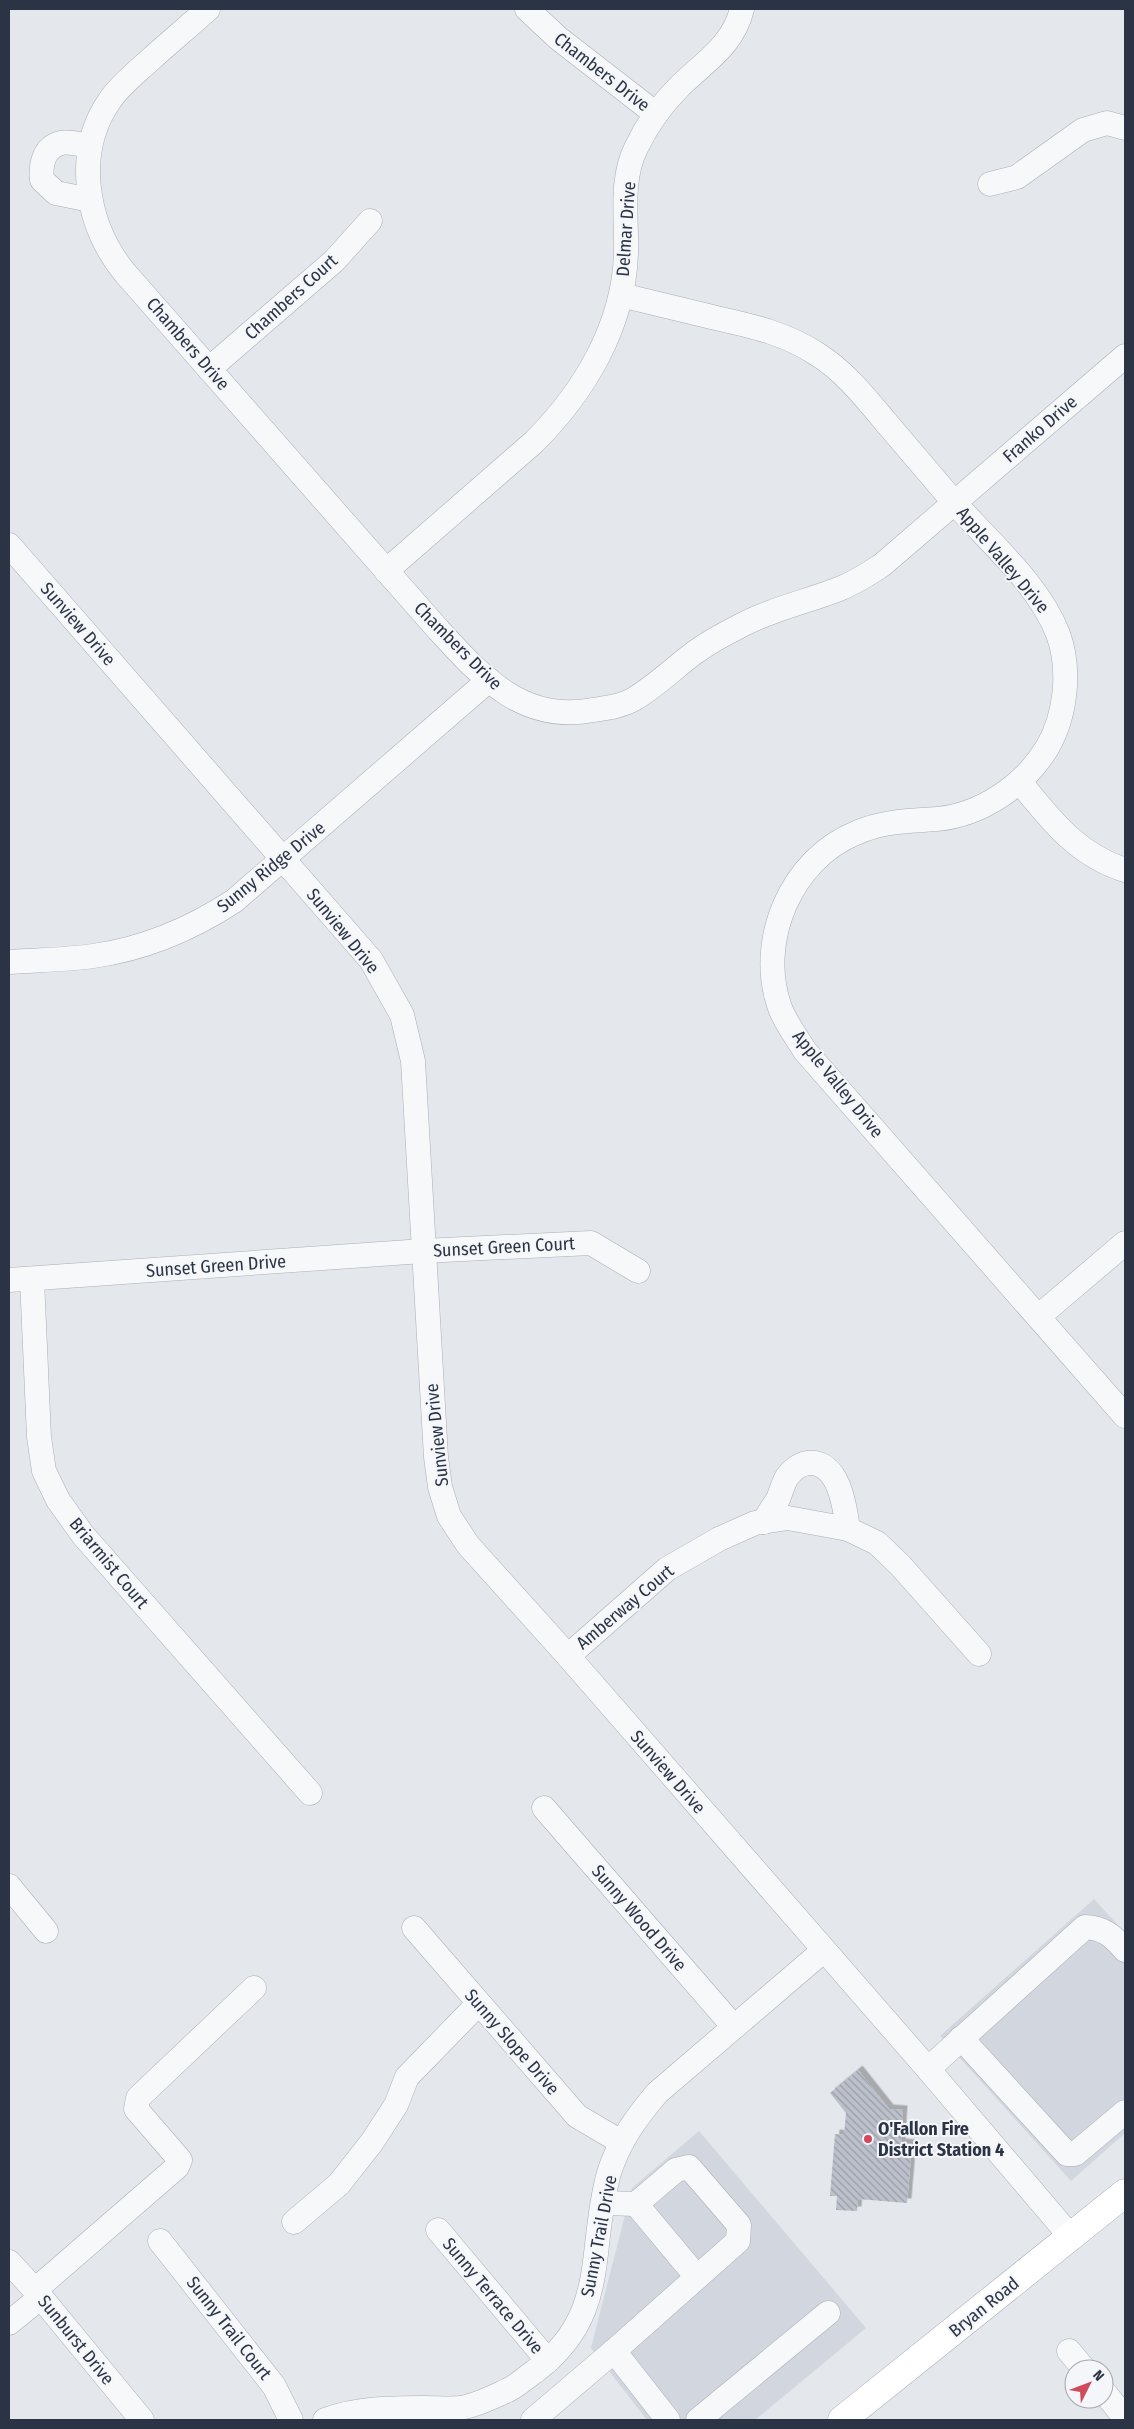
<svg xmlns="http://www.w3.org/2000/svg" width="1134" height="2429" font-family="'Fira Sans Condensed',sans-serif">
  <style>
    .built { fill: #d2d6de }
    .building { fill: url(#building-back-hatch); filter: url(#shadow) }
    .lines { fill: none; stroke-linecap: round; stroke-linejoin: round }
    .minor-casing { stroke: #a9aeb7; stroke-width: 25 }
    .major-casing { stroke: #a3abb8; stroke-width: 29 }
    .minor { stroke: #f7f8fa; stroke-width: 24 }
    .major { stroke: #fff; stroke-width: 28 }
    .poi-dot { fill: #d1495b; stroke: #f4f6f9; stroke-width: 2 }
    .labels { text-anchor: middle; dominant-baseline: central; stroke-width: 4; stroke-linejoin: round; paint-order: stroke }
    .street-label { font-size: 18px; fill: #2b3445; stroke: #f4f6f9 }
    .poi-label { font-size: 18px; font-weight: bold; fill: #2b3445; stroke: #f4f6f9; text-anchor: start }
  </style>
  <defs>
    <pattern id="building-back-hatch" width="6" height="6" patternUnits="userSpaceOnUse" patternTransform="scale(1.25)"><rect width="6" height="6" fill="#bbc0ca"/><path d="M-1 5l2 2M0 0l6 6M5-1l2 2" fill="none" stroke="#989da6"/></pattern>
    <filter id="shadow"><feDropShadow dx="4.5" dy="-4.5" stdDeviation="0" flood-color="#0004"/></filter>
  </defs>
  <rect width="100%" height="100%" fill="#e4e7ec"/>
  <!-- built -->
  <g class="built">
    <polygon points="1094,1899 1125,1933 1125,2133 1071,2181 940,2036"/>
    <polygon points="699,2131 866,2328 755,2420 647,2420 591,2348 632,2188"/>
  </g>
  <!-- building -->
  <polygon class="building" points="858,2070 889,2109 903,2110 901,2143 912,2144 907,2203 858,2199 857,2211 836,2210 837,2196 830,2196 835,2134 844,2135 846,2113 830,2093"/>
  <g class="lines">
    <!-- minor casing -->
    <g class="minor-casing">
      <g id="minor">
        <path d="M 208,9 C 189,26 170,42 151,59 C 137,72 121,84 110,100 C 73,153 86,225 125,273 L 435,626 C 479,674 521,724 593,710 C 607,708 622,706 634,699 C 656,686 674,668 694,653 C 708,643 724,634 740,626 C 771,609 806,602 839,589 C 855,583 868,574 882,565 L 1125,356"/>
        <polyline points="527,9 558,38 656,114"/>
        <path d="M 90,146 C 82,145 69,141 61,143 C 44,147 40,165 42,180 L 56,193 L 90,200"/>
        <polyline points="990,184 1017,177 1083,130 1107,123 1125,128"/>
        <path d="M 621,295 C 651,302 682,310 712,317 C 751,326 783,332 817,354 C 844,371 864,396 884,420 C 907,447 930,474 953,501 C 988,541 1039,584 1058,634 C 1071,669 1066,716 1047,748 C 1024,786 981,815 937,819 C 908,821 883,821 856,833 C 792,859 757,939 779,1005 C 784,1021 796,1036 805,1051 L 1125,1416"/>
        <polyline points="209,369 334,261 370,221"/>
        <polyline points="9,545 371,960 402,1015 413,1061 436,1457 440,1487 449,1516 468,1545 568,1656 928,2069 1071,2237"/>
        <path d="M 386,571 L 534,442 C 584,392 624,326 626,253 C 627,219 620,180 636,148 C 646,127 662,104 679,87 C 704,62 733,46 742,9"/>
        <path d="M 1020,782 C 1050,819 1077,855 1125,870"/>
        <path d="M 9,962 C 36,960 65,960 93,956 C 144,949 191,929 234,901 L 489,680"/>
        <polyline points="32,1279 39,1437 44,1471 58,1500 83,1535 310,1793"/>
        <polyline points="9,1280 423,1251 591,1243 638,1271"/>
        <polyline points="1038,1317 1125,1243"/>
        <path d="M 764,1522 C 768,1514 773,1507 778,1499 C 781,1492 783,1484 787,1477 C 792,1470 800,1464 808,1463 C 839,1460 845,1507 848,1529"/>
        <polyline points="568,1656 667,1569 719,1539 755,1523 788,1518 848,1529 877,1543 900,1565 979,1654"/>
        <polyline points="544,1808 734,2027"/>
        <polyline points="9,1886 46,1931"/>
        <polyline points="414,1928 577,2116 621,2142"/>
        <polyline points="961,2038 1067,2154 1075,2154 1125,2112"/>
        <path d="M 928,2069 L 1085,1927 C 1104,1928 1113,1936 1125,1950"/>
        <polyline points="604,2203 636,2204 676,2170 689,2167 739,2225 738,2241 614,2351 668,2420"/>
        <polyline points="636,2204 697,2277"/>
        <polyline points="294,2222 339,2184 372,2142 396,2105 407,2077 478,2004"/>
        <polyline points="438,2230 548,2361"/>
        <polyline points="160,2241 274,2386 291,2420"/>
        <polyline points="9,2262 35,2290 142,2420"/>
        <polyline points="35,2290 177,2167 180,2160 136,2109 138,2098 254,1988"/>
        <polyline points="9,2323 41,2297"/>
        <polyline points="1069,2351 1084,2369"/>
        <polyline points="1104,2392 1125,2418"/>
        <path d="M 325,2420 C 358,2408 391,2408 426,2408 C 437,2408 449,2409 460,2408 C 475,2406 493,2397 506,2391 C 516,2387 525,2378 534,2372 C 611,2315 587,2250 609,2173 C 619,2141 636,2118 657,2093 L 823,1951"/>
        <polyline points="533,2420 614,2351"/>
        <polyline points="698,2420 828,2313"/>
      </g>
    </g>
    <!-- major casing -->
    <g class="major-casing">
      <polyline id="major" points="842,2420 1125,2193"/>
    </g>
    <!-- minor -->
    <use href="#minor" class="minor"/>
    <!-- major -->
    <use href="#major" class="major"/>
  </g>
  <!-- markers -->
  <circle class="poi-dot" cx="868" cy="2139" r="5"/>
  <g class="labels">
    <!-- street labels -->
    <g class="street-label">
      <text transform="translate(602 72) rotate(38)">Chambers Drive</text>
      <text transform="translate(626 229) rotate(-86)">Delmar Drive</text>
      <text transform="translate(291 297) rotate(-42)">Chambers Court</text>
      <text transform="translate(188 344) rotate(49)">Chambers Drive</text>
      <text transform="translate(1040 429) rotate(-41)">Franko Drive</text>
      <text transform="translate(1003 560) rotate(50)">Apple Valley Drive</text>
      <text transform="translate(78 624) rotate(49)">Sunview Drive</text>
      <text transform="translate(458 646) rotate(45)">Chambers Drive</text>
      <text transform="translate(271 867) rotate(-39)">Sunny Ridge Drive</text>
      <text transform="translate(343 931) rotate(51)">Sunview Drive</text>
      <text transform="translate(838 1084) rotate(51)">Apple Valley Drive</text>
      <text transform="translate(504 1247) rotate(-3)">Sunset Green Court</text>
      <text transform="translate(216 1266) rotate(-4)">Sunset Green Drive</text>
      <text transform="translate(437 1435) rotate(-96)">Sunview Drive</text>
      <text transform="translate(109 1563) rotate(50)">Briarmist Court</text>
      <text transform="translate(625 1607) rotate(-40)">Amberway Court</text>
      <text transform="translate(668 1772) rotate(49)">Sunview Drive</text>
      <text transform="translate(639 1918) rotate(49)">Sunny Wood Drive</text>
      <text transform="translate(512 2042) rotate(49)">Sunny Slope Drive</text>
      <text transform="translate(599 2236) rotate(-79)">Sunny Trail Drive</text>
      <text transform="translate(493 2296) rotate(50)">Sunny Terrace Drive</text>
      <text transform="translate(984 2307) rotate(-39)">Bryan Road</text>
      <text transform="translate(229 2328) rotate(52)">Sunny Trail Court</text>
      <text transform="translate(76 2340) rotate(51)">Sunburst Drive</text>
    </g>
    <!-- poi labels -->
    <g class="poi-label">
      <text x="878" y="2129">O'Fallon Fire<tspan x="878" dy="21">District Station 4</tspan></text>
    </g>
  </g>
  <!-- border -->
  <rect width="1134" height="2429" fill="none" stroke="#2b3445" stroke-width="20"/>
  <!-- north arrow -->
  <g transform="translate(1089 2384) rotate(48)"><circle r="24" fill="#f4f6f9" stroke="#a4a8b1"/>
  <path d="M0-4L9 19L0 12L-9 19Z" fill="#d1495b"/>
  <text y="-8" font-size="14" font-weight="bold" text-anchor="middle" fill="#2b3445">N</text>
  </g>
</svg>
